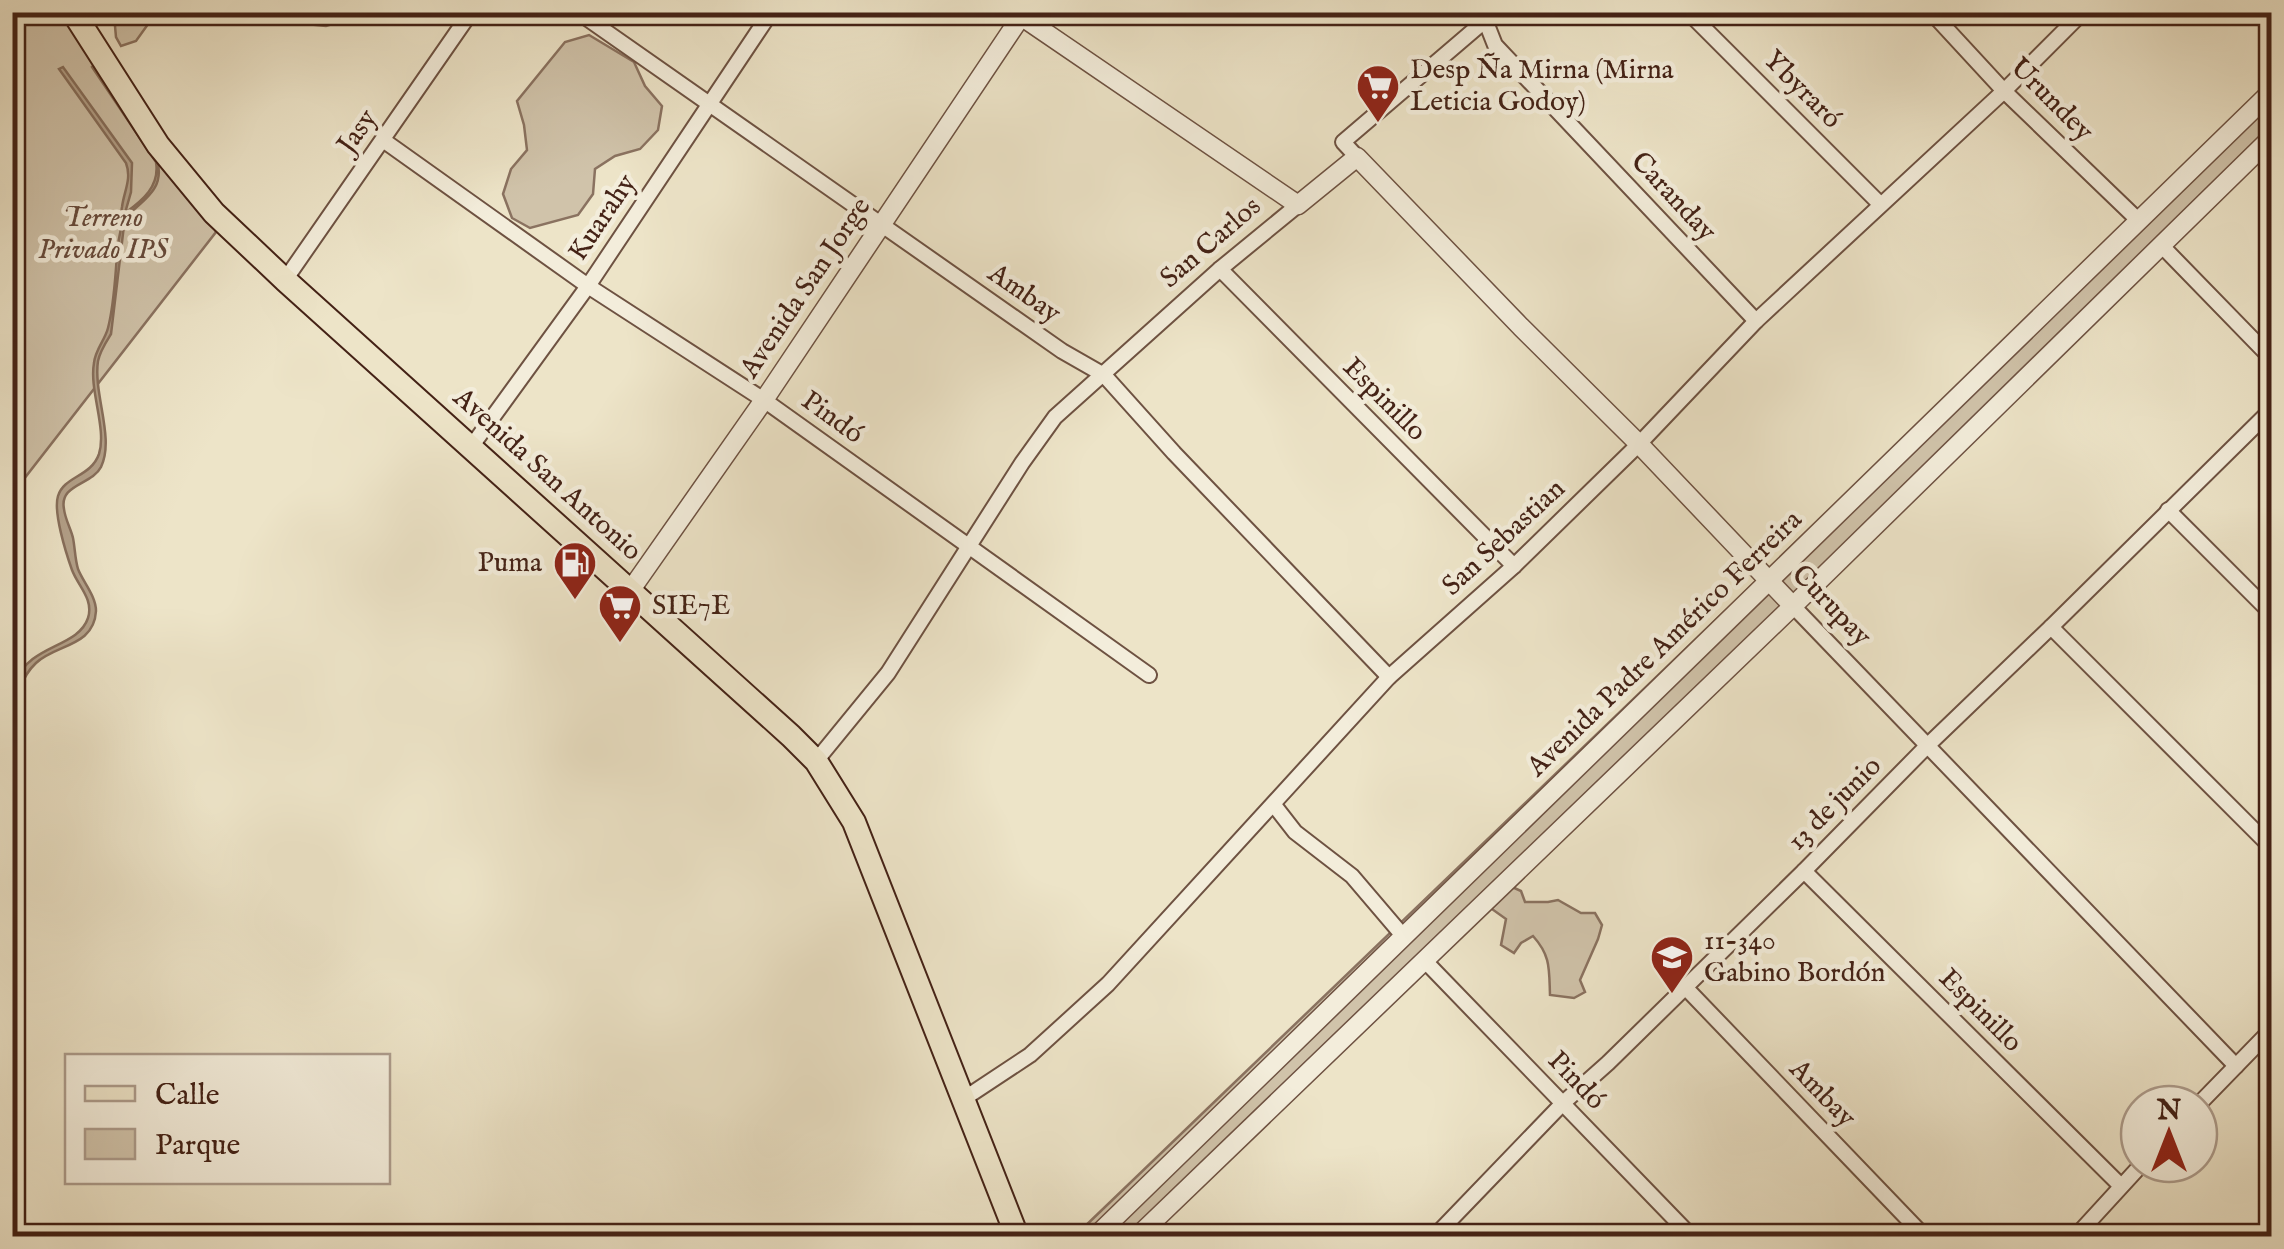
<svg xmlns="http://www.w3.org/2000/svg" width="2284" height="1249" font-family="'IM FELL English',serif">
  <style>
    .green { fill: #d0c3aa; stroke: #8a7260; stroke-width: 2.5 }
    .water { fill: #b4a28b; stroke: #876f5c; stroke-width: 2.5 }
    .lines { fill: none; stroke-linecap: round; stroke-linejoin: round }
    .minor-casing { stroke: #6e5242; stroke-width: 18 }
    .tertiary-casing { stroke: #6e5242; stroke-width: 21 }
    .primary-casing { stroke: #442216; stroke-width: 26 }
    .minor { stroke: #f3eddb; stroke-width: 14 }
    .tertiary { stroke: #f3eddb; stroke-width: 18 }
    .primary { stroke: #ede4c8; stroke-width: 22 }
    .labels { text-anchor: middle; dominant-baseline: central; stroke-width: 9; stroke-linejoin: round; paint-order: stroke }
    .poi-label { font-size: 28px; fill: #442216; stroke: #f3eddb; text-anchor: start }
    .street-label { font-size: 28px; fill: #442216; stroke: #f3eddb }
    .park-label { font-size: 28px; font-style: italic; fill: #674a3b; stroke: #f3eddb }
  </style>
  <rect width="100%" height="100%" fill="#ede4c8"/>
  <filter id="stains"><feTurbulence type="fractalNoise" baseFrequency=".002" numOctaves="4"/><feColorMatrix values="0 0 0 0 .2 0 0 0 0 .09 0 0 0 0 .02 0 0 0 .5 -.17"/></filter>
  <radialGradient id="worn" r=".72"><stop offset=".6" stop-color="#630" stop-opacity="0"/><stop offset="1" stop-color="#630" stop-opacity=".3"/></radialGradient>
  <!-- green -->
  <g class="green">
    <polygon points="13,13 66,13 206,213 216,232 13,493"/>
    <polygon points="127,13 156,13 136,41 121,46 116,37 115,26"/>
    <polygon points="287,13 360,13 359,16 326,26 296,23"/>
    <polygon points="589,35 634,62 645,86 662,106 658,130 640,149 615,156 595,169 593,194 578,215 530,228 512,218 503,194 511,169 527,150 524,125 517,101 565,42"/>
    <polygon points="2271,85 2271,132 1796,595 1790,597 1769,568"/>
    <path d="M 1754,583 L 1762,584 L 1780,605 L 1779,611 L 1510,886 L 1521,891 L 1525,902 L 1548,902 L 1558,900 L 1581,913 L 1595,913 L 1602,925 L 1598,939 L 1580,980 L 1585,992 L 1574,998 L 1550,995 C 1549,969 1551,956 1533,936 L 1521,943 L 1514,953 L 1501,945 L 1506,919 L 1485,904 L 1134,1236 L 1078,1236 L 1079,1232 Z"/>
  </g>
  <!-- water -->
  <path class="water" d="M 93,66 L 155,155 C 168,186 146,199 125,217 L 111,334 C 106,342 100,351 98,361 C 93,394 115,438 101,467 C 92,485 59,484 64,509 C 65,519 71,529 73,538 C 75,548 75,559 78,569 C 83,582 96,596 96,611 C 94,647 56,644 36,663 C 20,678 16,699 13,719 C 13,706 11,693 16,681 C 30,644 78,648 88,618 C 94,599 78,586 72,570 C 66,553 53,512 58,496 C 64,476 91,477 99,454 C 107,429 89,390 94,363 C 95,350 105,340 108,328 C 115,301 115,273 118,245 C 119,237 121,230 122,222 C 122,220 121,209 122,207 C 124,191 132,179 126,163 L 59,69 L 63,67 L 132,163 L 131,192 L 125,213 C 143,200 160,186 156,162 L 92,67 Z"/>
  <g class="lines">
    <!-- minor casing -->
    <g class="minor-casing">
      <g id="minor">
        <polyline points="578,12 1062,351 1104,375 1174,453 1389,677"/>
        <polyline points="1482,12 1495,45 1756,321"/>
        <polyline points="1688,12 1880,204"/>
        <polyline points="1931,12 2004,91 2138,220"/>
        <polyline points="383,140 588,286 764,400 1149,675"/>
        <polyline points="1357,157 1343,142 1495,12"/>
        <polyline points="2161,245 2272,359"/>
        <polyline points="1220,269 1514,566"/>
        <polyline points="285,280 471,12"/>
        <polyline points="471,447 588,286 771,12"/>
        <polyline points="2168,510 2272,614"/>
        <polyline points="1793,606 2236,1066"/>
        <polyline points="2051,627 2272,848"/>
        <polyline points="816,761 888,673 1022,463 1055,417 1220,269 1298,205"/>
        <polyline points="1274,805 1295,832 1352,876 1404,937"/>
        <polyline points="1804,871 2121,1186"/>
        <polyline points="1425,961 1691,1236"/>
        <polyline points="1685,987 1924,1236"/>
        <polyline points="962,1100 1030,1055 1108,984 1389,677 1514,566 1639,444 1756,321 2004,91 2083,12"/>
        <polyline points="2199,1104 2272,1029"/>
        <polyline points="1435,1236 1563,1103 1608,1063 1804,871 1928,745 2051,627 2272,409"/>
        <polyline points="2076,1236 2142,1164"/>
      </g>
    </g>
    <!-- tertiary casing -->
    <g class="tertiary-casing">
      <g id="tertiary">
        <polyline points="1015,12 1298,205 1357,157 1521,327 1639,444 1793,606"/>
        <polyline points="630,591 764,400 1024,12"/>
        <polyline points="1096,1236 2272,91"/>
        <polyline points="1138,1236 1793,606 2272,137"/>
      </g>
    </g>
    <!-- primary casing -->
    <g class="primary-casing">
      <polyline id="primary" points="73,12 158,145 214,213 285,280 791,736 816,761 854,822 1017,1236"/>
    </g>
    <!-- minor -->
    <use href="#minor" class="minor"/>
    <!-- tertiary -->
    <use href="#tertiary" class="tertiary"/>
    <!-- primary -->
    <use href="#primary" class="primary"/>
  </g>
  <!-- icons -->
  <defs>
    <g id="supermarket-pin" transform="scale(2.25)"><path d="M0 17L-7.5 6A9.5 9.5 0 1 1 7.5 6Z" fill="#8f2418" stroke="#f3eddb"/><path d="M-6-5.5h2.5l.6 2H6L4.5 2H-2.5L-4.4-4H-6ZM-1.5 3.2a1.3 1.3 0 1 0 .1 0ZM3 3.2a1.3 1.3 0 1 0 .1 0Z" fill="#fff"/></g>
    <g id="fuel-pin" transform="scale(2.25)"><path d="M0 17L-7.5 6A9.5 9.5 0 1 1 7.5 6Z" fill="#8f2418" stroke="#f3eddb"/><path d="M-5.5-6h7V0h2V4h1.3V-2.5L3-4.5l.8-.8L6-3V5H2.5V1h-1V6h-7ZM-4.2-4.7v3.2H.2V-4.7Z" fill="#fff"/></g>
    <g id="school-pin" transform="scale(2.25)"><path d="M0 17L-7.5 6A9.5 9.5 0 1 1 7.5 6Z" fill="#8f2418" stroke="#f3eddb"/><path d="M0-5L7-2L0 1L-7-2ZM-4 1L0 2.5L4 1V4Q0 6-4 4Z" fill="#fff"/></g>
  </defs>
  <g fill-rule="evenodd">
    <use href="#supermarket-pin" x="1378" y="86"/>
    <use href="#fuel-pin" x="575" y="563"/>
    <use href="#supermarket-pin" x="620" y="606"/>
    <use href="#school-pin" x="1672" y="957"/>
  </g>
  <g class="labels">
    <!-- poi labels -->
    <g class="poi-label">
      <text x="1410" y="70">Desp Ña Mirna (Mirna<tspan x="1410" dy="32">Leticia Godoy)</tspan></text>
      <text x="542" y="563" text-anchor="end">Puma</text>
      <text x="652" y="606">SIE7E</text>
      <text x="1704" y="941">11-340<tspan x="1704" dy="32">Gabino Bordón</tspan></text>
    </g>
    <!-- street labels -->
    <g class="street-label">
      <text transform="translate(1802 90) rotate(45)">Ybyraró</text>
      <text transform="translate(2051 100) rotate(45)">Urundey</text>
      <text transform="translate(358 132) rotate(-55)">Jasy</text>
      <text transform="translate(1673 197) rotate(47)">Caranday</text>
      <text transform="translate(603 218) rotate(-56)">Kuarahy</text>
      <text transform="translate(1211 243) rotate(-41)">San Carlos</text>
      <text transform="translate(806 288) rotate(-56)">Avenida San Jorge</text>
      <text transform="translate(1024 294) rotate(35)">Ambay</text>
      <text transform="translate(1384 400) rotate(45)">Espinillo</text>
      <text transform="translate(832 418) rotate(36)">Pindó</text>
      <text transform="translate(547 475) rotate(42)">Avenida San Antonio</text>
      <text transform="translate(1504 538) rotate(-43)">San Sebastian</text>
      <text transform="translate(1831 606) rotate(46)">Curupay</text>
      <text transform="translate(1665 644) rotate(-44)">Avenida Padre Américo Ferreira</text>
      <text transform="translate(1835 804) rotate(-45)">13 de junio</text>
      <text transform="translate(1980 1011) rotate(45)">Espinillo</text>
      <text transform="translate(1576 1081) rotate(46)">Pindó</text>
      <text transform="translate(1822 1094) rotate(46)">Ambay</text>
    </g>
    <!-- park labels -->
    <g class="park-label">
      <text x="103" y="218">Terreno<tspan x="103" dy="32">Privado IPS</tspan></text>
    </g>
  </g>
  <!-- margin -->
  <rect width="2284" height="1249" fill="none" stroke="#ede4c8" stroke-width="50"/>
  <rect x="15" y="15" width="2254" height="1219" fill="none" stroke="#442216" stroke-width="5"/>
  <rect x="25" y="25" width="2234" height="1199" fill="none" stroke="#442216" stroke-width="2.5"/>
  <!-- legend -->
  <rect x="65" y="1054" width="325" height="130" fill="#f3eddb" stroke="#ad9c8c" stroke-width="2.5"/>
  <rect x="85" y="1086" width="50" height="15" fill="#ede4c8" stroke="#ad9c8c" stroke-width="2.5"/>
  <text x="155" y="1104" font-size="30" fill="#442216">Calle</text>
  <rect x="85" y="1129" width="50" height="30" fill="#d0c3aa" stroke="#ad9c8c" stroke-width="2.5"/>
  <text x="155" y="1154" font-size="30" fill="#442216">Parque</text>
  <!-- north arrow -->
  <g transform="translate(2169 1134)"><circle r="48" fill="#f3eddb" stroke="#ad9c8c" stroke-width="2.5"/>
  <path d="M0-8L18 38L0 25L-18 38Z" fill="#8f2418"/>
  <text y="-15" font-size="28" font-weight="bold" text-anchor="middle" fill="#442216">N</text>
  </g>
  <rect width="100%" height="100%" filter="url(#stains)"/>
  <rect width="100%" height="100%" fill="url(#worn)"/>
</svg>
